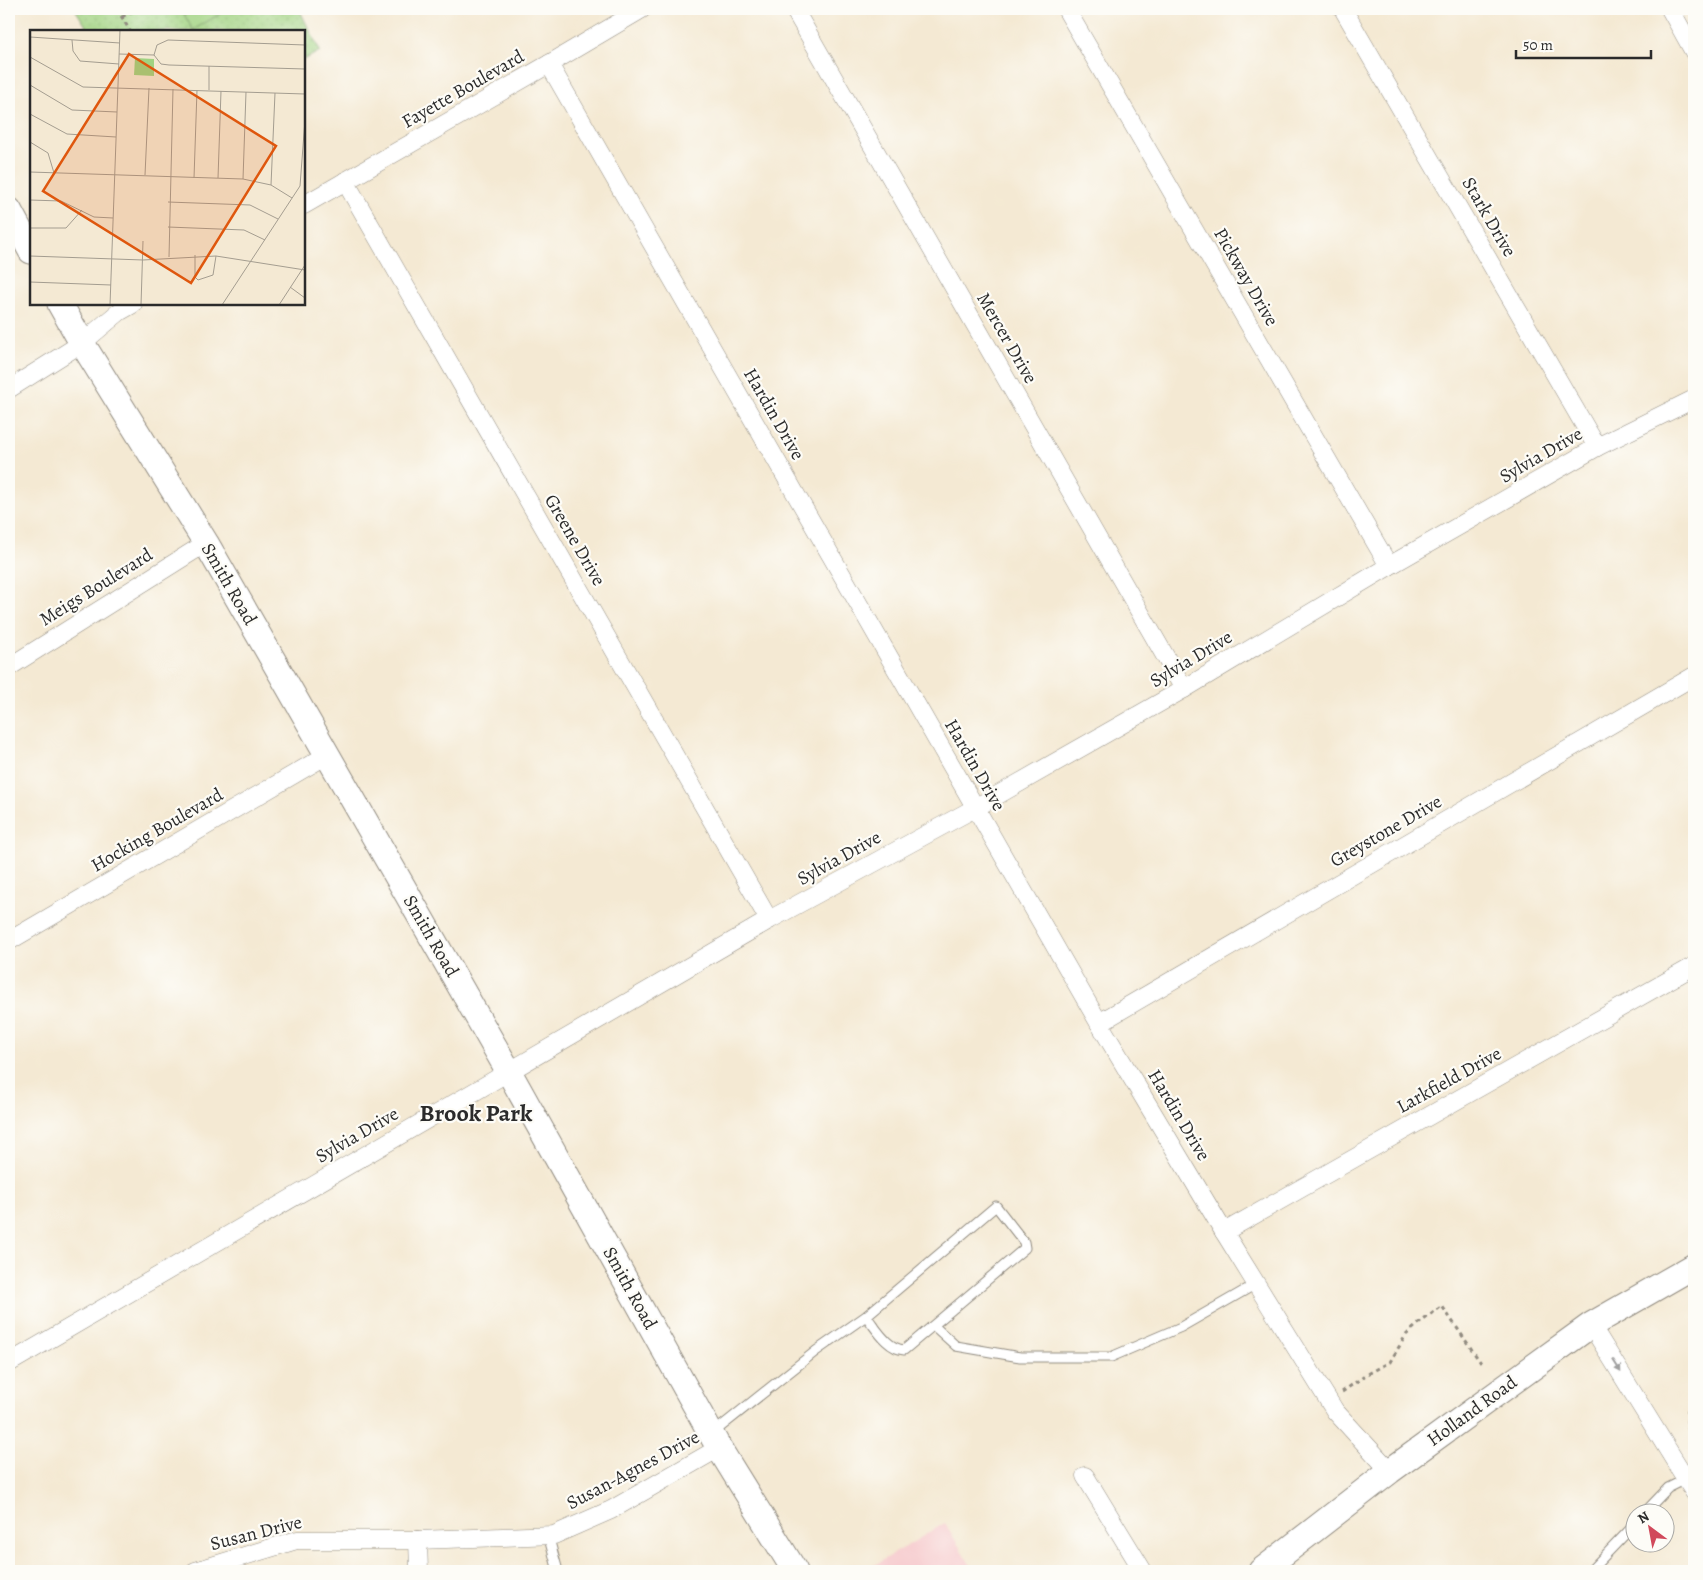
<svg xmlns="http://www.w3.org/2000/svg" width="1703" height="1580" font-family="Alegreya,serif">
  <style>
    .built { fill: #f7cfd1 }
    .park { fill: url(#park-dots); stroke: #667f56 }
    .garden { fill: #a1d382; stroke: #667f56 }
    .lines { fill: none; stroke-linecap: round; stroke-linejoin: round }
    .lane-casing { stroke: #908a7f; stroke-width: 11 }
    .street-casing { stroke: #908a7f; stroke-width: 19 }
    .secondary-casing { stroke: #908a7f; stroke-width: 27 }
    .path { stroke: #908a7f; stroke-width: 3; stroke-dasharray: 4 4; stroke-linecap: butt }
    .lane { stroke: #fff; stroke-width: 9 }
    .street { stroke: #fff; stroke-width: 18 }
    .secondary { stroke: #fff; stroke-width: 25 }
    .oneway { fill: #a0a0a0 }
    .labels { text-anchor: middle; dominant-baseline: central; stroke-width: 4.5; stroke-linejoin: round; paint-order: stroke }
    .street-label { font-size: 19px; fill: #2b2b2b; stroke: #fdfcf7 }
    .district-label { font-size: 24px; font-weight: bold; fill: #2b2b2b; stroke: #fdfcf7 }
    .inset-road { fill: none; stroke: #a49d90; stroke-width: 1 }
    .view { fill: #df570e; fill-opacity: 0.15; stroke: #df570e; stroke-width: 2.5 }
    .inset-edge { fill: none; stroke: #2b2b2b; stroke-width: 2.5 }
  </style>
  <defs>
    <pattern id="park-dots" width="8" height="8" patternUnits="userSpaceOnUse" patternTransform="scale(1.25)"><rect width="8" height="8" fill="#a1d382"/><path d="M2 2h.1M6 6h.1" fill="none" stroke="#8bb570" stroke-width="1.8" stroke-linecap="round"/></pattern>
  </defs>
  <rect width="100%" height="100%" fill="#fdfcf7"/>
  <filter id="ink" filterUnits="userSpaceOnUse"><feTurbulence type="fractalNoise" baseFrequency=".02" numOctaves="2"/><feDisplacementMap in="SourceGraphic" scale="10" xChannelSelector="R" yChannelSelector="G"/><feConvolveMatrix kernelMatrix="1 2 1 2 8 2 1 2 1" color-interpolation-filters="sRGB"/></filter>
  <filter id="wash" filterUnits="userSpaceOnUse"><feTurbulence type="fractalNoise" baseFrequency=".0096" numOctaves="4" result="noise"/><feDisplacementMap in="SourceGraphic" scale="20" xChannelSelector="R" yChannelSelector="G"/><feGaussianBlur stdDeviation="1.12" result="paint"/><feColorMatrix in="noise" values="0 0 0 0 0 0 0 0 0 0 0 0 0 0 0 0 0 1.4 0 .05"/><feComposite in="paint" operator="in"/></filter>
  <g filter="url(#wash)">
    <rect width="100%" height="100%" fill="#f4e9d3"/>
    <!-- built -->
    <polygon class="built" points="945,1523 974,1571 865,1571"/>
    <!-- park -->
    <polygon class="park" points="75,9 299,9 320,51 304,60 304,31 89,31"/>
    <!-- garden -->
    <polygon class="garden" points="181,9 228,9 193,30"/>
  </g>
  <g filter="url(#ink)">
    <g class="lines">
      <!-- lane casing -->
      <g class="lane-casing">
        <g id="lane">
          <polyline points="934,1326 956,1346 1020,1357 1111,1357 1181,1327 1256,1284"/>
          <path d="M 713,1433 L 816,1351 L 866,1316 C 876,1328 887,1349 904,1350 L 1025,1248 L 1024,1242 L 996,1206 L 866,1316"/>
          <polyline points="1645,1512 1668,1488 1694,1475"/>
          <polyline points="548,1535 558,1571"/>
          <polyline points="1590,1571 1636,1523"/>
        </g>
      </g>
      <!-- street casing -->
      <g class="street-casing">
        <g id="street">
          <polyline points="794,9 1184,689"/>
          <polyline points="1066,9 1389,566"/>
          <polyline points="1343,9 1597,447"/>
          <polyline points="1670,9 1694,52"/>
          <polyline points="549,64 1099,1023 1224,1232 1335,1411 1390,1471"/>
          <polyline points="345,181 769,920"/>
          <polyline points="304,205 549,64 642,9"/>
          <polyline points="9,389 82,343 119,312 133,304"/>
          <polyline points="9,667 206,543"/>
          <polyline points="9,941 327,755"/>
          <polyline points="1099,1023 1694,676"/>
          <polyline points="1224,1232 1694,966"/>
          <polyline points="1591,1325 1694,1492"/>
          <polyline points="9,1363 769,920 975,808 1184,689 1389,566 1597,447 1694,399"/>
          <polyline points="1085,1476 1143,1571"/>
          <polyline points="418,1540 419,1571"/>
          <polyline points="195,1571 297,1540 418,1540 554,1535 611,1510 719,1448"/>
        </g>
      </g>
      <!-- secondary casing -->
      <g class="secondary-casing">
        <g id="secondary">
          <polyline points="9,210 31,251"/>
          <polyline points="60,304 82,343 206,543 509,1072 719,1448 795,1571"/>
          <polyline points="1261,1571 1390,1471 1591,1325 1694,1266"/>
        </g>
      </g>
      <!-- path -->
      <g class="path">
        <polyline points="117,9 130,31"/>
        <polyline points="122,17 131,12"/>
        <polyline points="1342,1392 1366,1375 1390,1362 1406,1335 1417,1325 1442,1306 1481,1363"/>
        <path d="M 1692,1408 L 1688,1407 C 1688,1418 1684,1436 1694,1441"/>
      </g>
      <!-- lane -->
      <use href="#lane" class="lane"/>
      <!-- street -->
      <use href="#street" class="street"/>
      <!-- secondary -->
      <use href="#secondary" class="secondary"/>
    </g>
    <!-- one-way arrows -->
    <defs><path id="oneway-solid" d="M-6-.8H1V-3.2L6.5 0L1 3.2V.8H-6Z" transform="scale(1.25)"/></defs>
    <use class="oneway" href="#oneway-solid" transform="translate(1617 1366) rotate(58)"/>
  </g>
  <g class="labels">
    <!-- street labels -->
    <g class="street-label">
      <text transform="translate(463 89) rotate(-30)">Fayette Boulevard</text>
      <text transform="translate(1489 217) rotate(60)">Stark Drive</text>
      <text transform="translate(1246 277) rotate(60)">Pickway Drive</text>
      <text transform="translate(1007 338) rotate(60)">Mercer Drive</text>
      <text transform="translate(774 414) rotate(60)">Hardin Drive</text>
      <text transform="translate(1541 455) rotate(-30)">Sylvia Drive</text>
      <text transform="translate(575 540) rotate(60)">Greene Drive</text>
      <text transform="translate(229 584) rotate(60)">Smith Road</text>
      <text transform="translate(96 587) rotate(-32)">Meigs Boulevard</text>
      <text transform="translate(1191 659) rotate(-31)">Sylvia Drive</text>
      <text transform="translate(975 765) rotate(60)">Hardin Drive</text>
      <text transform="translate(157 830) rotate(-30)">Hocking Boulevard</text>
      <text transform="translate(1386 831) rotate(-30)">Greystone Drive</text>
      <text transform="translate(839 858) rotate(-29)">Sylvia Drive</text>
      <text transform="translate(431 936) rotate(60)">Smith Road</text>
      <text transform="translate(1449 1080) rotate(-29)">Larkfield Drive</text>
      <text transform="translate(1179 1115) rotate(59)">Hardin Drive</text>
      <text transform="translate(357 1135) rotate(-30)">Sylvia Drive</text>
      <text transform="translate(630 1288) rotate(61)">Smith Road</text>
      <text transform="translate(1472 1411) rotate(-36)">Holland Road</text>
      <text transform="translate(633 1470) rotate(-28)">Susan-Agnes Drive</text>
      <text transform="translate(256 1533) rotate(-14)">Susan Drive</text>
    </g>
    <!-- district labels -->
    <g class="district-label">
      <text x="476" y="1113">Brook Park</text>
    </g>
  </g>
  <!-- overview -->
  <g transform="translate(30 30)">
    <rect width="275" height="275" fill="#f4e9d3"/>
    <path d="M 105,28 L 124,29 L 124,46 L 104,45 Z" fill="#a1d382"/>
    <path class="inset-road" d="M 0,7 L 90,13M 42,10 L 43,21 L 50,31 L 89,34M 89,24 L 124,25M 124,25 L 127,15 L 138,10 L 275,15M 124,25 L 131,34 L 139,35 L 275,39M 0,27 L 53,57 L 275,64M 0,55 L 42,80 L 87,82M 179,60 L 179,36M 0,84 L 37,104 L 86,107M 0,112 L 18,123 L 24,143M 0,142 L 213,149 L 241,155 L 262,168M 115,145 L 119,58M 164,148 L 167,60M 188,148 L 191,61M 213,149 L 216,62M 241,155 L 245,63M 0,170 L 31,171 L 64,187 L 83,188M 138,172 L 220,175 L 248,189M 138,197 L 214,200 L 235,210M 0,198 L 36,198 L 52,180M 165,225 L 165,247 L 168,250 L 183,245 L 186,226M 0,226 L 113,230 L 186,226 L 275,240M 139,227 L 143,59M 0,252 L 81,255M 260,257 L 275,268M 80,275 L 90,0M 111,275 L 113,211M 192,275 L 270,156 L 275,90M 249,275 L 275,235"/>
    <path class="view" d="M 99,24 L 246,116 L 161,253 L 13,161 Z"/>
    <rect width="275" height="275" class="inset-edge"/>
  </g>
  <!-- margin -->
  <rect width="1703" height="1580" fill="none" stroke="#fdfcf7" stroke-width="30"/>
  <!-- north arrow -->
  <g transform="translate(1650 1528) rotate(328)"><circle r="24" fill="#fdfcf7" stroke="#a9a8a5"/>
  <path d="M0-4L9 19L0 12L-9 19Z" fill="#d1495b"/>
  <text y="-8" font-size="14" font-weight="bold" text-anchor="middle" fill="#2b2b2b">N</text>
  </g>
  <!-- scale -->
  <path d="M1516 50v8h135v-8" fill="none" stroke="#2b2b2b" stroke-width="2.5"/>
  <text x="1523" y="50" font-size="15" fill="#2b2b2b" stroke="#fdfcf7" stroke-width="4" paint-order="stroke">50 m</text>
</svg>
